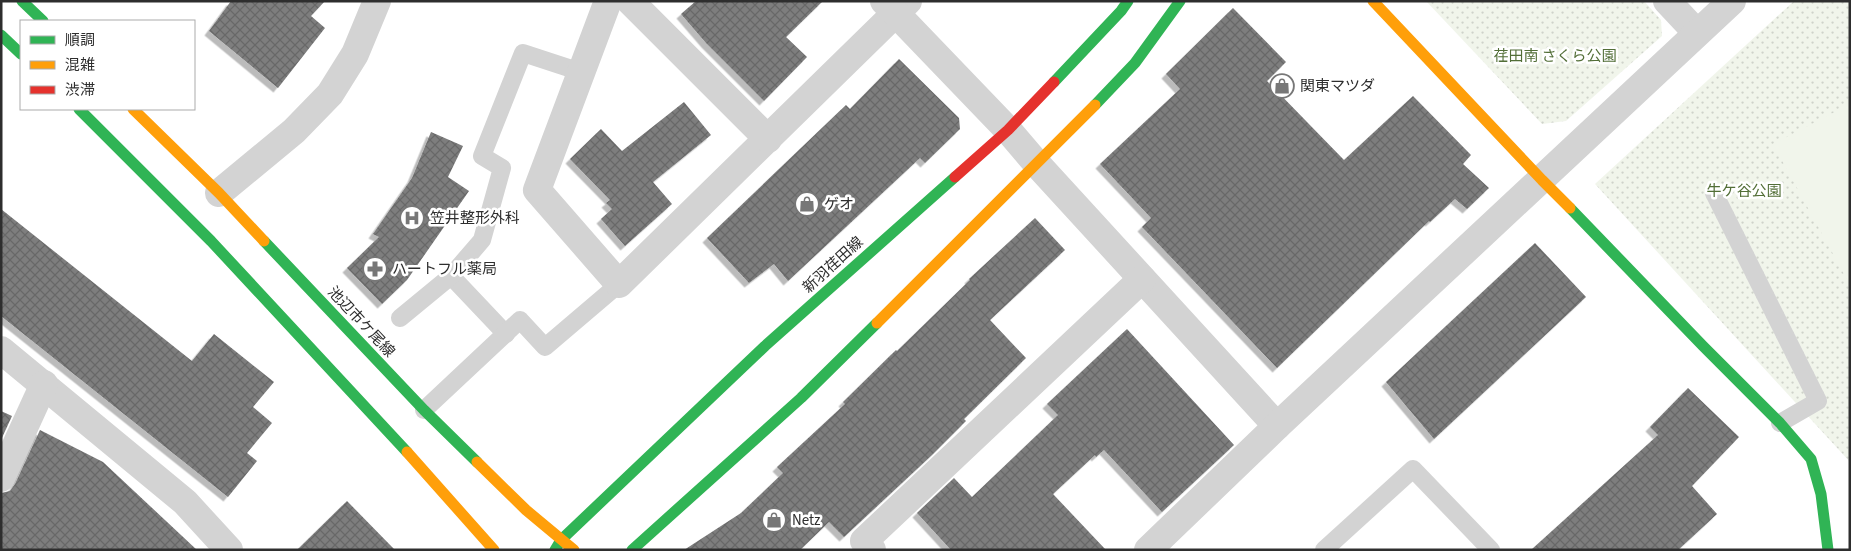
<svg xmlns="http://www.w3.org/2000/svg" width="1851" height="551" font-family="'Source Sans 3','Noto Sans JP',sans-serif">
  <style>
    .green { fill: url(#green-dots) }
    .pitch { fill: #f1f5eb }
    .building { fill: url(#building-cross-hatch); filter: url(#shadow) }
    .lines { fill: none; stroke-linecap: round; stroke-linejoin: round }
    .lane { stroke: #d3d3d3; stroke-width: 18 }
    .street { stroke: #d3d3d3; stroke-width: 28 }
    .fast { stroke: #30b455; stroke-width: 11 }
    .slow { stroke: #ff9f0a; stroke-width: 11 }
    .jam { stroke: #e5322d; stroke-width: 11 }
    .labels { text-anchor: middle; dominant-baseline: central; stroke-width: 5; stroke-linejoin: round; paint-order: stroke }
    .park-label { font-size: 15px; fill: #526e37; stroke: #fff }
    .poi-label { font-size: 15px; fill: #2e2e2e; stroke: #fff; text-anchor: start }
    .street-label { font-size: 15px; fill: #2e2e2e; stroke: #fff }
  </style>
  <defs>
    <pattern id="green-dots" width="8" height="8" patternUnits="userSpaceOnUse" patternTransform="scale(1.25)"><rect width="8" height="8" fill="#f1f5eb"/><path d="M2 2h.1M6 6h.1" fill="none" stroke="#cfd2ca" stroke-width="1.8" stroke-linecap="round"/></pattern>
    <pattern id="building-cross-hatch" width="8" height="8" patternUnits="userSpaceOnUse" patternTransform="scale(1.25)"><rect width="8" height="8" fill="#7e7e7e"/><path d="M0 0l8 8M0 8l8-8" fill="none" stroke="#686868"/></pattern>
    <filter id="shadow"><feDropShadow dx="-4.5" dy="4.5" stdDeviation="0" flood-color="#0004"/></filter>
  </defs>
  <rect width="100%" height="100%" fill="#fff"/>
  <!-- green -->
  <g class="green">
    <polygon points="1426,1 1644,1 1661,20 1662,36 1566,121 1542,124"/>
    <polygon points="1794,1 1850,1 1850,462 1595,184"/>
  </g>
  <!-- pitch -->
  <polygon class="pitch" points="1850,104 1850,285 1773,144"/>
  <!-- building -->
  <g class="building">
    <polygon points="231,1 325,1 311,16 325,28 278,88 209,31"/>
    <polygon points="696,1 823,1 786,37 807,57 764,101 706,43 681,14"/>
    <polygon points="1233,8 1286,62 1267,81 1344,160 1413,96 1471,155 1463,164 1489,188 1467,209 1455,199 1430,222 1429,221 1277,368 1142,227 1151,218 1100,164 1180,89 1166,74"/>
    <polygon points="899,59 959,118 960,129 925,163 920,158 788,281 774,264 749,283 707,238 846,105 850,109"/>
    <polygon points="684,102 711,135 653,182 672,204 625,246 601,219 612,209 606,203 610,200 570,159 601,129 622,151"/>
    <polygon points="431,132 463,146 448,177 469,191 407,280 382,304 347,268 379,237 373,234 412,178"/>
    <polygon points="1,209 192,361 214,334 274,382 253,407 272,423 247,453 257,461 228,497 1,316"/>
    <polygon points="1035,218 1065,250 990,320 1026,358 964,419 966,421 932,455 844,537 829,522 800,550 684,550 741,513 783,473 777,467 845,404 843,402 896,350 897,351 970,280 969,279"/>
    <polygon points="1535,243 1586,297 1434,439 1386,382"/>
    <polygon points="1127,329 1234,445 1162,512 1104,450 1096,457 1095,455 1053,494 1106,550 951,550 917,513 954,478 972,497 1058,415 1047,404"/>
    <polygon points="1688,388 1739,437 1692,486 1717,514 1678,550 1531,550 1658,435 1650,427"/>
    <polygon points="1,411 12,416 1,440"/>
    <polygon points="40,430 103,462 197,550 1,550 1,493 10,491 15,484"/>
    <polygon points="347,501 395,550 297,550"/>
  </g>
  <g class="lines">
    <!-- lane -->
    <g class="lane">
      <polyline points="1714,193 1818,401 1780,423"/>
      <polyline points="451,276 506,334"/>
      <polyline points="400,318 451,276 482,240 502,168 482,156 523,53 581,72"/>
      <polyline points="424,410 520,320 545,347 619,284"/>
      <polyline points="1324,550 1413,469 1491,550"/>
    </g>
    <!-- street -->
    <g class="street">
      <polyline points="608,1 537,190 619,284 908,1"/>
      <polyline points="630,1 768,139"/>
      <polyline points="884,1 1008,130 1037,164 1277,426"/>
      <polyline points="1667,1 1697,33"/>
      <polyline points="219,193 294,131 330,94 355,54 377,1"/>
      <polyline points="1,350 185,502 229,550"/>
      <polyline points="1,478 44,384"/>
      <polyline points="872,550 864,541 1142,279"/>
      <polyline points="1148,550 1277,426 1732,1"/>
    </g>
    <!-- fast -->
    <g class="fast">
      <polyline points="22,1 43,21"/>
      <polyline points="1,35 21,54"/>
      <polyline points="1054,82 1121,11 1128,1"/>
      <polyline points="1095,105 1135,63 1180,1"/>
      <polyline points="79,109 211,241 407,452"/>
      <polyline points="1570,208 1703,346 1780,423 1811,459 1821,494 1828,550"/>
      <polyline points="264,241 424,410 477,462"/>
      <polyline points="555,550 561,540 765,346 955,177"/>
      <polyline points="632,550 801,398 877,323"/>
    </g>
    <!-- slow -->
    <g class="slow">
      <polyline points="1373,1 1542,180 1570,208"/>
      <polyline points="133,109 219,193 264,241"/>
      <polyline points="877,323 1095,105"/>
      <polyline points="407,452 494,550"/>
      <polyline points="477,462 526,510 574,550"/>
    </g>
    <!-- jam -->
    <polyline class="jam" points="955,177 1008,130 1054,82"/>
  </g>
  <!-- icons -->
  <defs>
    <g id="shop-ring" transform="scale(1.25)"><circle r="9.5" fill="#fff" stroke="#777" stroke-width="1.5"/><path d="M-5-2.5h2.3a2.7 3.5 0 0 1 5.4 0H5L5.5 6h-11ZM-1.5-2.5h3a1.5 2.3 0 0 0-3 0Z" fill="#777"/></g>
    <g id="hospital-ring" transform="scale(1.25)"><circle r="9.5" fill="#fff" stroke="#777" stroke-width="1.5"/><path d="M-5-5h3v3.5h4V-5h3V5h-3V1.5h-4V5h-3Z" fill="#777"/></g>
    <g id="pharmacy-ring" transform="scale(1.25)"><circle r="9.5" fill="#fff" stroke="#777" stroke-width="1.5"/><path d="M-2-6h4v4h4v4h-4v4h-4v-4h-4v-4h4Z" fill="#777"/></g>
  </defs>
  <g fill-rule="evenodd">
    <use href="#shop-ring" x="1282" y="86"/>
    <use href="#shop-ring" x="807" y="204"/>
    <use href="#hospital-ring" x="412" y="218"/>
    <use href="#pharmacy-ring" x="375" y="269"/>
    <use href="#shop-ring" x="774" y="520"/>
  </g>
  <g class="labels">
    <!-- park labels -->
    <g class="park-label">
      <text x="1555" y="56">荏田南 さくら公園</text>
      <text x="1744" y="191">牛ケ谷公園</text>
    </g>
    <!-- poi labels -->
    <g class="poi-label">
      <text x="1300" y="86">関東マツダ</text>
      <text x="824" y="204">ゲオ</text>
      <text x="430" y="218">笠井整形外科</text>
      <text x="392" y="269">ハートフル薬局</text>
      <text x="792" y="520">Netz</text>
    </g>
    <!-- street labels -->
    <g class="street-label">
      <text transform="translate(833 265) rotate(-42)">新羽荏田線</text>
      <text transform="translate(361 322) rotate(47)">池辺市ケ尾線</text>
    </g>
  </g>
  <!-- border -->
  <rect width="1851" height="551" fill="none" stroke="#2e2e2e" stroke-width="5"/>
  <!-- legend -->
  <rect x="20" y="20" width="175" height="90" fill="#ffffff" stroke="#ababab"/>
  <rect x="30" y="36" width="25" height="8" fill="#30b455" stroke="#ababab"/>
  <text x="65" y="45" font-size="15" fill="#2e2e2e">順調</text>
  <rect x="30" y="61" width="25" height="8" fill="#ff9f0a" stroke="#ababab"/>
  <text x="65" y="70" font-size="15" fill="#2e2e2e">混雑</text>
  <rect x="30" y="86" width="25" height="8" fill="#e5322d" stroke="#ababab"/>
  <text x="65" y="95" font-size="15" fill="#2e2e2e">渋滞</text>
</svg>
